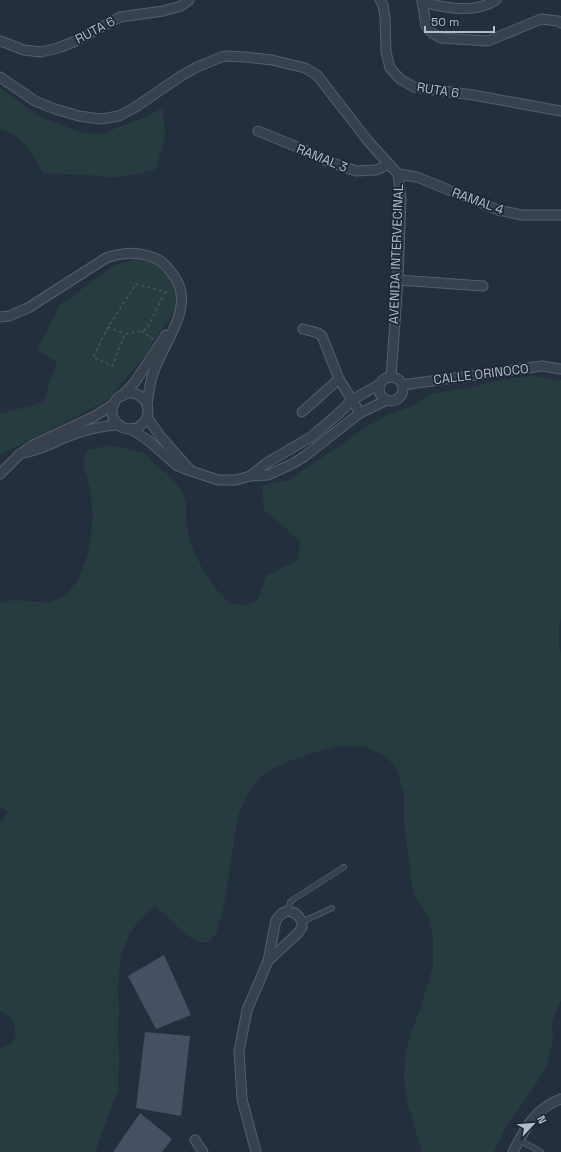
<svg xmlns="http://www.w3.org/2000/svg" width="561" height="1152" font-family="'Space Grotesk',sans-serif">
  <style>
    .green { fill: #263c3f }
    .building { fill: #455162 }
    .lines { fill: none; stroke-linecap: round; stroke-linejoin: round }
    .service-casing { stroke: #565f6c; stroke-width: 6 }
    .minor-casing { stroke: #565f6c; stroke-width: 11 }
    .path { stroke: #44595c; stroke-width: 1.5; stroke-dasharray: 3 3; stroke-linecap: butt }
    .service { stroke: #38414e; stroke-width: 4.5 }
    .minor { stroke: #38414e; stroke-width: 9 }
    .labels { text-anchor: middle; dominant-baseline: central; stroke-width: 3.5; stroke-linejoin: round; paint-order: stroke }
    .street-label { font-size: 13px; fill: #b4bcc9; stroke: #1d2633 }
  </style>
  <rect width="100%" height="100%" fill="#242f3e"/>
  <!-- green -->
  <g class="green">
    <path d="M 0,87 L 38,116 L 83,133 L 101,134 L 142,118 L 163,108 L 165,137 L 156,169 L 142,173 L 110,178 L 89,175 L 43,173 C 32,154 23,135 0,129 Z"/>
    <polygon points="141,257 157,263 173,279 178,294 177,308 154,340 146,355 106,401 0,455 0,414 43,402 57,362 37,350 60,305 113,266"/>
    <path d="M 532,376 L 561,380 L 561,618 C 558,630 558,642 561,654 L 561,1000 L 557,1009 L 552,1025 L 553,1040 L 546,1067 L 533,1089 L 507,1125 L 494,1152 L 422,1152 L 408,1104 L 404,1082 L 405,1058 L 410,1034 L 419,1013 L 433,967 L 433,936 L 428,917 L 413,893 L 404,822 L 404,792 L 395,766 L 385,756 L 366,747 L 337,746 L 294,759 L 276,767 L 264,774 L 249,791 L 238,816 L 225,900 L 217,932 L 209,942 L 199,942 L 186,935 L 155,905 L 137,923 L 129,935 L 121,955 L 118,986 L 119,1010 L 118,1033 L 119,1058 L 118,1090 L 95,1152 L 0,1152 L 0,1048 L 12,1044 L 16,1036 L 13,1020 L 0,1010 L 0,824 L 8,812 L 0,806 L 0,603 L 14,600 L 49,603 L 67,594 L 79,578 L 87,557 L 91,537 L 93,515 L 90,489 L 83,463 L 86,451 L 109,445 L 145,453 L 155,465 L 169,475 L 179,487 L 186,500 L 186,520 L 189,541 L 201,566 L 216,589 L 225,599 L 232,604 L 245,605 L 258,600 L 266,576 L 298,560 L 300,541 L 283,526 L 264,511 L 262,486 L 288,480 L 344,443 L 364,428 L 387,415 L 415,405 L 429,394 L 470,387 L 511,378 Z"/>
  </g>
  <!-- building -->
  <g class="building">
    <polygon points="164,955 191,1015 156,1029 128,976"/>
    <polygon points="145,1032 190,1036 181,1116 136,1108"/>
    <polygon points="140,1113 172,1139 162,1152 113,1152"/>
  </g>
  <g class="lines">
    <!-- service casing -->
    <g class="service-casing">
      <g id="service">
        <polyline points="288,911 290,902 294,899 344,867"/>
        <polyline points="302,922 332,908"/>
        <polyline points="519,1140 541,1152"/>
      </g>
    </g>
    <!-- minor casing -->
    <g class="minor-casing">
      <g id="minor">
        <polyline points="380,0 383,5 385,17 386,52 390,68 400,79 414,87 473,95 561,111"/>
        <polyline points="422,0 426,26 432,33 441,38 488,41 541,19 558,21 561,23"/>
        <path d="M 422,2 C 445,8 475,14 496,0"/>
        <polyline points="0,41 24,50 41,52 58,48 76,41 120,17 163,11 181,6 189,0"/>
        <polyline points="0,77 35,101 55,109 79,116 101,119 119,116 134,108 181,76 197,67 224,56 245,57 272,60 305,68 317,75 368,141 398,174 401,200 398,280 391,377"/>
        <polyline points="258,131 307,151 324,160 356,171 376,170 389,164"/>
        <polyline points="398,174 417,177 498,210 522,215 561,215"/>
        <polyline points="398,280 483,286"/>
        <path d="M 0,317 L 9,316 L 28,308 L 106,258 C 125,252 141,251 159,260 C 165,264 170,270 174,276 C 195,305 167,338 156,366 C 150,378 149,391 147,404"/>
        <polyline points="303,329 318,333 322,336 339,379"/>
        <circle cx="391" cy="389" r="12"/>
        <polyline points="402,385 542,366 561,369"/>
        <circle cx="130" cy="411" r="18"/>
        <polyline points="122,396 135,382 166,335"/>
        <polyline points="302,412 339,379 360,413"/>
        <polyline points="147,417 160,436 189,469"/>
        <polyline points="131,429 149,441 176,465 185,469 218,480 236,480 250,476 268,475 294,463 305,456 360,413 387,400"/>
        <path d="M 23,453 C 35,451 42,448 53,443 C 74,433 96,426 119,425"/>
        <polyline points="0,474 20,454 33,445 95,416 114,404"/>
        <polyline points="250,476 268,462 311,437 337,415 352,400 380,384"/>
        <polyline points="195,1140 203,1152"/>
        <polyline points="256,1152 242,1099 239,1051 247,1010 268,961 276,920 282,913 288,911 295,913 299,917 302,922 302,927 298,933 268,961"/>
        <path d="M 513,1152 C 524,1130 536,1107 561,1099"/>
      </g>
    </g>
    <!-- path -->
    <g class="path">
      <polyline points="165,292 147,329 141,331 125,334 112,366 93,357 108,327 136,284 165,292 171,291"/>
      <polyline points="108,327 125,334"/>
      <polyline points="141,331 153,339"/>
    </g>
    <!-- service -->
    <use href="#service" class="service"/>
    <!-- minor -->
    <use href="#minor" class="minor"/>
  </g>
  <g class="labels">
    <!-- street labels -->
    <g class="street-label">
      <text transform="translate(95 30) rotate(-28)">RUTA 6</text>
      <text transform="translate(438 90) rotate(9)">RUTA 6</text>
      <text transform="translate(322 158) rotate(22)">RAMAL 3</text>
      <text transform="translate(478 201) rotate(20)">RAMAL 4</text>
      <text transform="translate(396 254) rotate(-88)">AVENIDA INTERVECINAL</text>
      <text transform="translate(481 374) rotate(-7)">CALLE ORINOCO</text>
    </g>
  </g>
  <!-- north arrow -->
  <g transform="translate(533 1124) rotate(64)" stroke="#1d2633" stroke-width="3" paint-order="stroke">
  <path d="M0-3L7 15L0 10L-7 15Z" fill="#b4bcc9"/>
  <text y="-6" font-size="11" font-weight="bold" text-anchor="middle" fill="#b4bcc9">N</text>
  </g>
  <!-- scale -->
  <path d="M425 26v6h69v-6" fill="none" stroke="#b4bcc9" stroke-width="2"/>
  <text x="431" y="26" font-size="12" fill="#b4bcc9" stroke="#1d2633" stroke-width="3" paint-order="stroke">50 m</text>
</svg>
